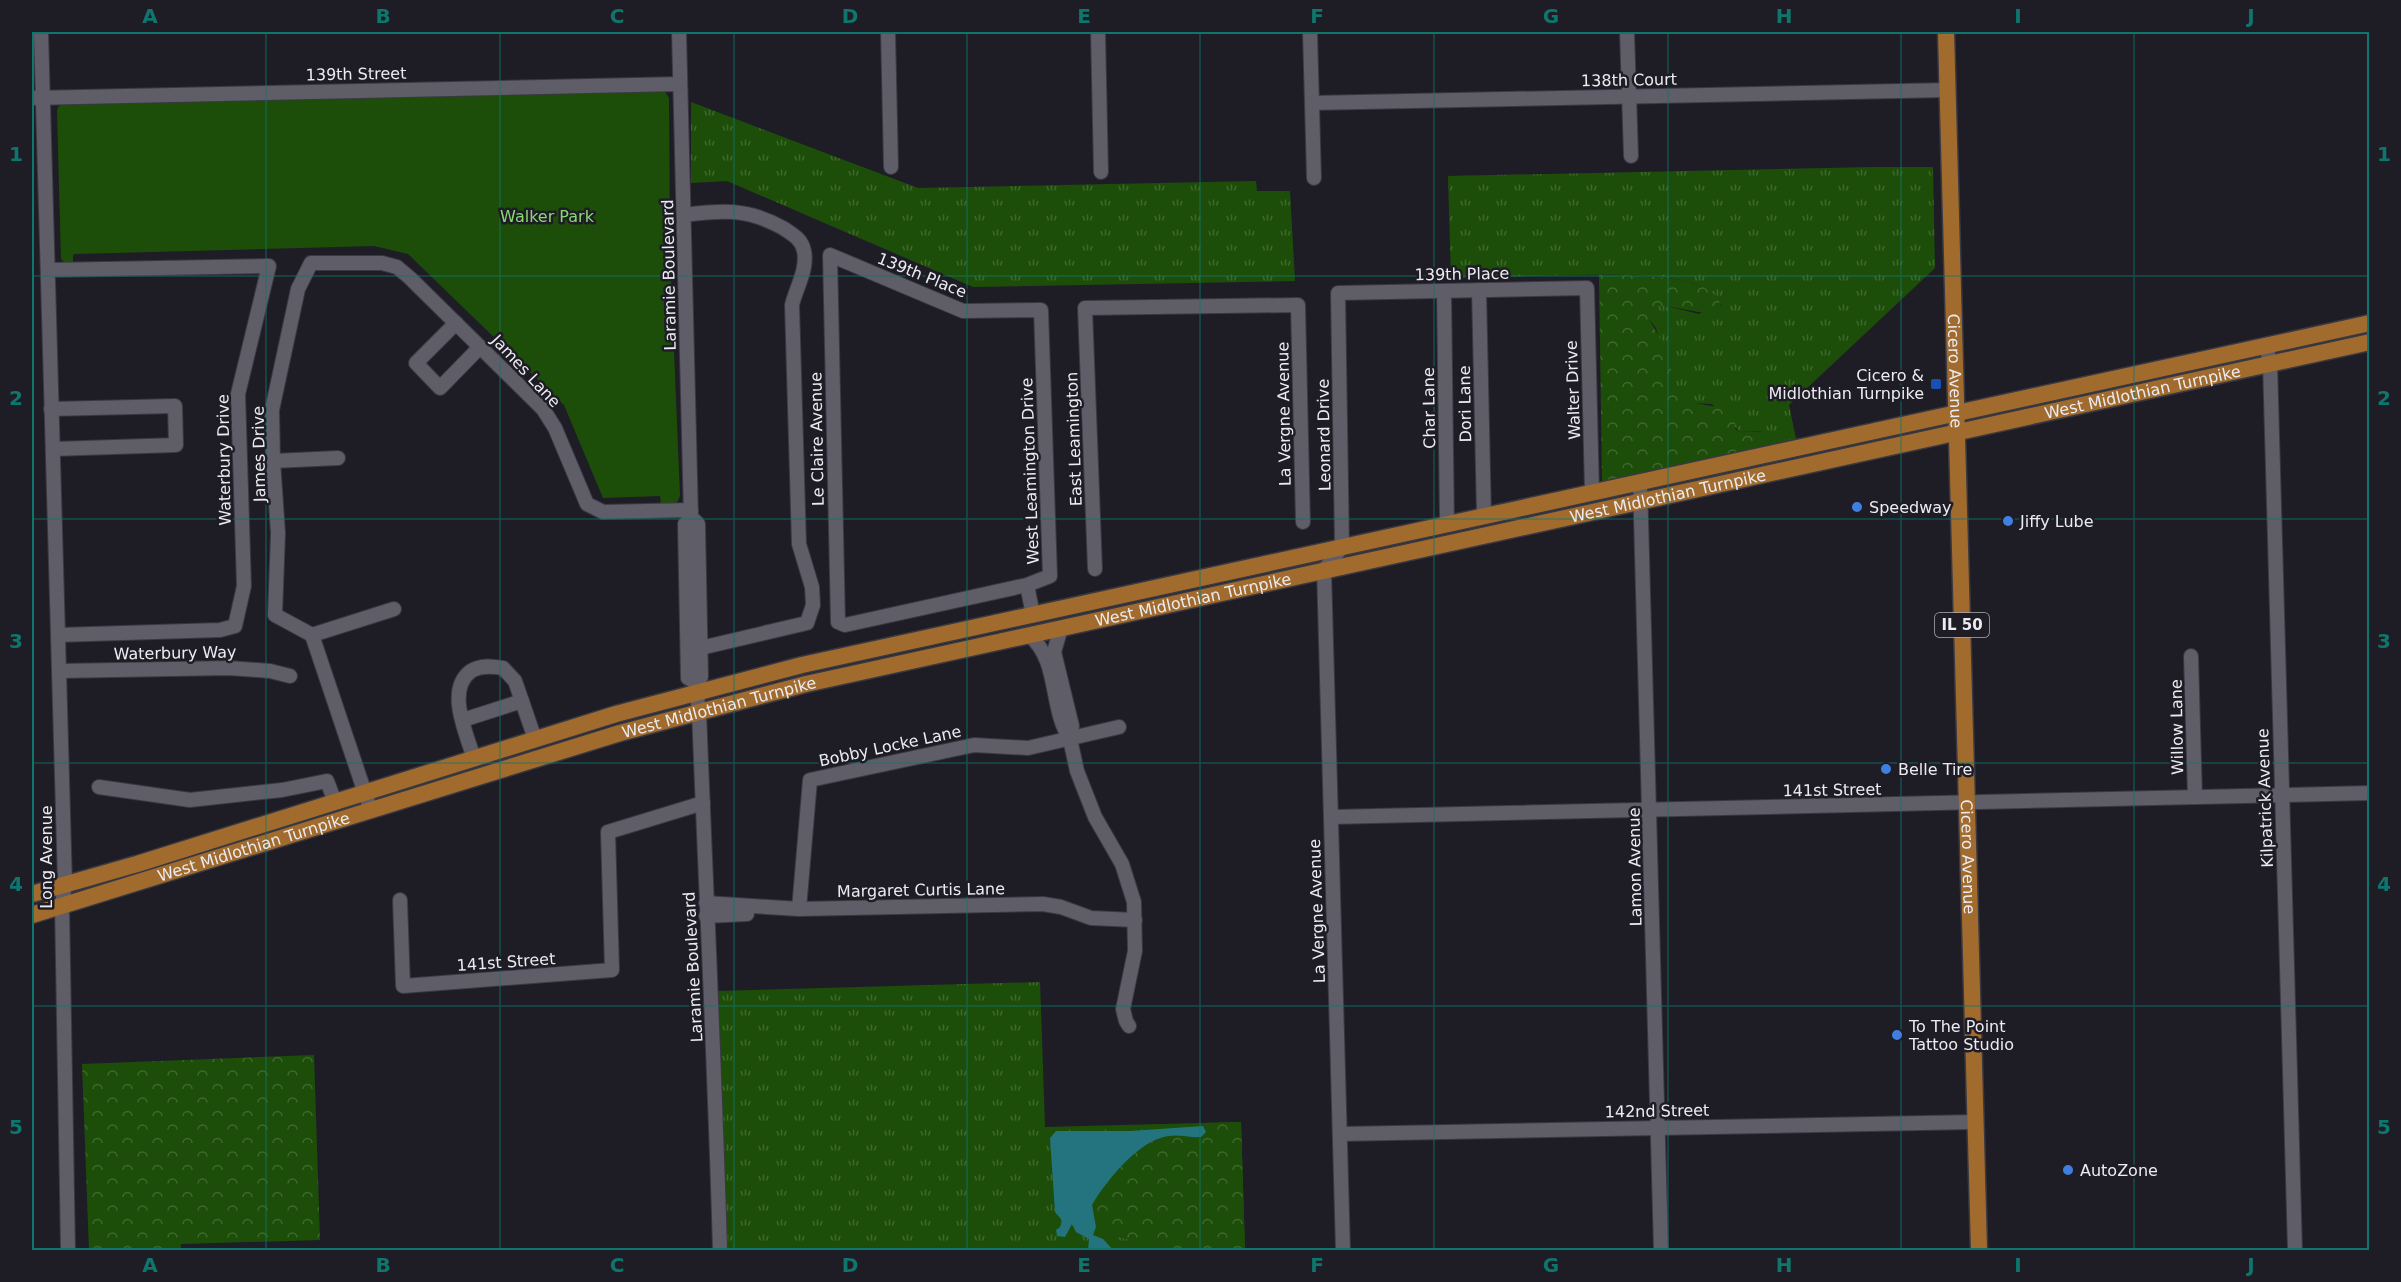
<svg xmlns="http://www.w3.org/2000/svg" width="2401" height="1282" font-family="'DejaVu Sans',sans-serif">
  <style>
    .grass { fill: url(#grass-tufts) }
    .forest { fill: url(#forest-crowns) }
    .park { fill: #1d4e09 }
    .water { fill: #24747f }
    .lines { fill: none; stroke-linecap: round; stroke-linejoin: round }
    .minor-casing { stroke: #3a3941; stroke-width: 16 }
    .major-casing { stroke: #3a3941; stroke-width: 19 }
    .minor { stroke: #5e5d68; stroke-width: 14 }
    .major { stroke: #a16b2e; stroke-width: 16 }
    .grid { fill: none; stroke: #0f766e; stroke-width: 1.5; stroke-opacity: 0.55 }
    .transit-dot { fill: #1a4fb4; stroke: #1e1d26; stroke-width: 2 }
    .shop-dot { fill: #3f7fe0; stroke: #1e1d26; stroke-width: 2 }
    .labels { text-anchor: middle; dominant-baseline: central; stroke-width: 5; stroke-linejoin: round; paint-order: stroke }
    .shield { fill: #1e1d26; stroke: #aeadb4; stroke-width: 1.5 }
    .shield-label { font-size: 15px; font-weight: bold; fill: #ebebf1 }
    .street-label { font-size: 16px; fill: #ebebf1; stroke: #1e1d26 }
    .park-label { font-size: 16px; fill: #89d972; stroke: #1e1d26 }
    .poi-label { font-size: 16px; fill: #ebebf1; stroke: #1e1d26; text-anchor: start }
    .neatline { fill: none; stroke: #0f766e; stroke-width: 2 }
    .grid-label { font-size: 20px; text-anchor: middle; font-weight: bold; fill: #0f766e }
  </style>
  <defs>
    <pattern id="grass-tufts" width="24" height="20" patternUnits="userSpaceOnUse" patternTransform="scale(1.5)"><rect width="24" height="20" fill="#1d4e09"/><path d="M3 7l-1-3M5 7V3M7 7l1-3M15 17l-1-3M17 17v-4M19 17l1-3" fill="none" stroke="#3e682d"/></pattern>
    <pattern id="forest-crowns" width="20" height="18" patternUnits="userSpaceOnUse" patternTransform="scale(1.5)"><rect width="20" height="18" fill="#1d4e09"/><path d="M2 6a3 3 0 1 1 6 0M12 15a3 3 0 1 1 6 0" fill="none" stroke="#3e682d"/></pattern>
  </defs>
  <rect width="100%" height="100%" fill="#1e1d26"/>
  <!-- grass -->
  <g class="grass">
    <polygon points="691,102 918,188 1256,181 1257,191 1290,191 1295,281 973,287 727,181 691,183"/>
    <path d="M 1874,167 L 1933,167 L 1935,268 L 1789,405 L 1796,439 L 1767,446 L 1775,436 L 1761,431 L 1740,432 L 1712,404 L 1690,403 L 1676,398 L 1656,328 L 1645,314 L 1651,306 L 1666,306 L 1699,314 L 1721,305 C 1714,293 1702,285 1689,282 C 1653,273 1612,275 1575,275 C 1533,276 1492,277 1451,278 L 1448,176 Z"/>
    <polygon points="1040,982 1045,1127 1241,1122 1245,1250 727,1250 717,991"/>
  </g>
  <!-- forest -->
  <g class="forest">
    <path d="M 1599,275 C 1626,276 1708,272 1720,303 C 1721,307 1720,311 1720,316 L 1666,306 L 1651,306 L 1646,314 L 1667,350 L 1677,398 C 1694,405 1711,404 1729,410 L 1735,423 L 1735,429 L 1740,432 L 1772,431 L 1775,436 L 1767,446 L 1602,482 Z"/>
    <polygon points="314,1055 320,1240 181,1244 181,1250 89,1250 82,1064"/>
    <path d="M 1241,1122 L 1245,1250 L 1164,1250 C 1143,1238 1116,1242 1096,1227 L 1092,1204 C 1105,1183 1133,1148 1157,1139 C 1169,1134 1182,1135 1194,1138 L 1206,1128 L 1203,1123 Z"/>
  </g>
  <!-- park -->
  <path class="park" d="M 659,91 L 665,92 L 669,98 L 670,254 L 680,496 C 677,506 671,505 661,506 L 660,496 L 603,498 L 564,405 L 408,254 L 374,246 L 75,254 L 73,255 L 73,264 L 66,264 L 61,259 L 57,111 L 58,107 L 63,104 Z"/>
  <!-- water -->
  <path class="water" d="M 1203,1126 L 1206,1132 L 1201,1137 C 1190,1138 1179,1134 1168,1136 C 1139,1140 1106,1181 1092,1205 L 1096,1227 L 1093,1235 L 1103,1239 L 1113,1250 L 1088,1250 L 1089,1239 L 1076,1232 L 1072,1224 L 1065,1237 L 1057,1236 L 1056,1230 L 1060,1227 C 1064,1218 1059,1218 1055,1212 L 1050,1138 L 1056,1131 L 1130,1131 Z"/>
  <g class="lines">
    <!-- minor casing -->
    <g class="minor-casing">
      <g id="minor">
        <polyline points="41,32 65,884 62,905 68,1250"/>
        <polyline points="679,32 691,517 698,524 701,677 695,682"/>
        <polyline points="888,32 891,167"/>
        <polyline points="1098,32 1101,172"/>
        <polyline points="1310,32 1314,178"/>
        <polyline points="1627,32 1631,156"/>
        <polyline points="32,98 680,84"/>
        <polyline points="1312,103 1948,90"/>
        <path d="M 684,215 C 723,210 747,208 783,228 C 792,234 802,239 804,251 C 808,269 796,288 792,305 L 799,544 L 812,587 L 813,605 L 807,623 L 692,650"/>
        <polyline points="48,270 269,266 238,394 244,586 235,626 220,630 58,635"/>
        <polyline points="1479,290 1484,516"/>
        <polyline points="1444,291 1447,524"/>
        <polyline points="456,323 416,363 440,388 480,347"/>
        <polyline points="2266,345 2270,363 2295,1250"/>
        <polyline points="51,409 175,406 176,445 53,449"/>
        <polyline points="273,461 338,458"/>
        <polyline points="1640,482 1661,1250"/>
        <path d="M 691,517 L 685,524 L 688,678 L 695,682 L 699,711 C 706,891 715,1071 720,1250"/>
        <polyline points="1095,569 1085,308 1298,305 1303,522"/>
        <polyline points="1027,585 845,625 838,622 830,255 963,311 1041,310 1050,576 1027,585 1033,615"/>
        <polyline points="394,609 312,635 275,615 278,533 273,461 272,410 298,289 311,263 382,263 397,267 410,278 543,409 555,428 587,504 603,512 691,510"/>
        <polyline points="1061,628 1054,652 1072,726 1070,739 1077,771 1095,817 1122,864 1134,902 1135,951 1123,1009 1126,1021 1129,1026"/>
        <polyline points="312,635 371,811"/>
        <path d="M 1029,635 C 1060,661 1049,707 1070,739"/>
        <polyline points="2191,656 2195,797"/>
        <polyline points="59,671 229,668 270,671 290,676"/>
        <polyline points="463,720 522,701"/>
        <path d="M 474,759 C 467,734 445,690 471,671 C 481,665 492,666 503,668 L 515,681 L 535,739"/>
        <polyline points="99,787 190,800 282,790 327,781 335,802"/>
        <polyline points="1331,817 2370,793"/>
        <polyline points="400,900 403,986 612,970 608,832 703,803"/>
        <polyline points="706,903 799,909 1043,904 1061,907 1091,918 1135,920"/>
        <polyline points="799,909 810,780 974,745 1028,748 1119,727"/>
        <polyline points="706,916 747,914"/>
        <polyline points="1340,1134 1975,1122"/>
        <polyline points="1343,1250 1324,570 1342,547 1338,293 1587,288 1592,492"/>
      </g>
    </g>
    <!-- major casing -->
    <g class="major-casing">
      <g id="major">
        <path id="s1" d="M 1946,32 L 1979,1250"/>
        <polyline points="32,894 137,864 616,714 802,665 2370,323"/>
        <path id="s2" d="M 32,915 L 620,733 L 806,684 L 2370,342"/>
      </g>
    </g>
    <!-- minor -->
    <use href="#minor" class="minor"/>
    <!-- major -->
    <use href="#major" class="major"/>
  </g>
  <!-- grid -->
  <path class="grid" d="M 266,32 L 266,1250M 500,32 L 500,1250M 734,32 L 734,1250M 967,32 L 967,1250M 1200,32 L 1200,1250M 1434,32 L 1434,1250M 1668,32 L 1668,1250M 1901,32 L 1901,1250M 2134,32 L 2134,1250M 32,276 L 2370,276M 32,519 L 2370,519M 32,763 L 2370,763M 32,1006 L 2370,1006"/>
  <!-- markers -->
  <rect class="transit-dot" x="1930" y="378" width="12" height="12" rx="3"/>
  <g class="shop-dot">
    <circle cx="1857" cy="507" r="6"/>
    <circle cx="2008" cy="521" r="6"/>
    <circle cx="1886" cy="769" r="6"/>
    <circle cx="1897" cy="1035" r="6"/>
    <circle cx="2068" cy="1170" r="6"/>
  </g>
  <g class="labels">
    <!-- shield labels -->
    <rect class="shield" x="1935" y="613" width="54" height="24" rx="4.5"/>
    <g class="shield-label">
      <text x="1962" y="625">IL 50</text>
    </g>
    <!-- street labels -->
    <g class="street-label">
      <text transform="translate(356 74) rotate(-1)">139th Street</text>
      <text transform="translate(1629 80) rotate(-1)">138th Court</text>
      <text transform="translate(1462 274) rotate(-1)">139th Place</text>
      <text transform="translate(669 275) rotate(-91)">Laramie Boulevard</text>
      <text transform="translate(922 275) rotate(22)">139th Place</text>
      <text transform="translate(526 371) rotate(47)">James Lane</text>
      <text stroke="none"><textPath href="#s1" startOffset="339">Cicero Avenue</textPath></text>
      <text transform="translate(1573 390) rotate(-92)">Walter Drive</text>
      <text stroke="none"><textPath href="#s2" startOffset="2176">West Midlothian Turnpike</textPath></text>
      <text transform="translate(1465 404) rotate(-91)">Dori Lane</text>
      <text transform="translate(1429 408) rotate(-91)">Char Lane</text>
      <text transform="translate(1284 414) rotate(-91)">La Vergne Avenue</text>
      <text transform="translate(1324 435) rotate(-91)">Leonard Drive</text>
      <text transform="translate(817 439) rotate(-91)">Le Claire Avenue</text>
      <text transform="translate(1074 439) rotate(-92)">East Leamington</text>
      <text transform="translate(259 454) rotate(-91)">James Drive</text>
      <text transform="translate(224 460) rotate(-91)">Waterbury Drive</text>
      <text transform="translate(1030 471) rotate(-92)">West Leamington Drive</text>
      <text stroke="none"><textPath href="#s2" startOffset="1690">West Midlothian Turnpike</textPath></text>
      <text stroke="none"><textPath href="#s2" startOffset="1204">West Midlothian Turnpike</textPath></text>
      <text transform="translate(175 653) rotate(-1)">Waterbury Way</text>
      <text stroke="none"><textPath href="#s2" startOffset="718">West Midlothian Turnpike</textPath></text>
      <text transform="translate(2177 727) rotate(-91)">Willow Lane</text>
      <text transform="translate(890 746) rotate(-12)">Bobby Locke Lane</text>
      <text transform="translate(1832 790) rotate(-1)">141st Street</text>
      <text transform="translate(2265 798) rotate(-92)">Kilpatrick Avenue</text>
      <text stroke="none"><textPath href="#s2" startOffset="232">West Midlothian Turnpike</textPath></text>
      <text transform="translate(46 857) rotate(-90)">Long Avenue</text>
      <text stroke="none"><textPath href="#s1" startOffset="825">Cicero Avenue</textPath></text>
      <text transform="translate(1635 867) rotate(-91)">Lamon Avenue</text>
      <text transform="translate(921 890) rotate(-1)">Margaret Curtis Lane</text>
      <text transform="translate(1317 911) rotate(-92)">La Vergne Avenue</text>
      <text transform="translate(506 962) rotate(-4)">141st Street</text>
      <text transform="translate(693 967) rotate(-93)">Laramie Boulevard</text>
      <text transform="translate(1657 1111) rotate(-1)">142nd Street</text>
    </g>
    <!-- park labels -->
    <g class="park-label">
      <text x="547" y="216">Walker Park</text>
    </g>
    <!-- poi labels -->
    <g class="poi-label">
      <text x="1924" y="375" text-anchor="end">Cicero &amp;<tspan x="1924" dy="18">Midlothian Turnpike</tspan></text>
      <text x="1869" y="507">Speedway</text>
      <text x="2020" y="521">Jiffy Lube</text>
      <text x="1898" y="769">Belle Tire</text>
      <text x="1909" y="1026">To The Point<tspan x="1909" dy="18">Tattoo Studio</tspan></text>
      <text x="2080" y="1170">AutoZone</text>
    </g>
  </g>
  <!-- border -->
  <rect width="2401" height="1282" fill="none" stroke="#1e1d26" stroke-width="66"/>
  <rect x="33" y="33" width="2335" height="1216" class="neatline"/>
  <g class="grid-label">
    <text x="150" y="23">A</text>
    <text x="383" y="23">B</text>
    <text x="617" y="23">C</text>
    <text x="850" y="23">D</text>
    <text x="1084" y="23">E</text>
    <text x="1317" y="23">F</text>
    <text x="1551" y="23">G</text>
    <text x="1784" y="23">H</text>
    <text x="2018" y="23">I</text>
    <text x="2251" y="23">J</text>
    <text x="16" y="161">1</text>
    <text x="2384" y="161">1</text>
    <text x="16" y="405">2</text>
    <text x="2384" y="405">2</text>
    <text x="16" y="648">3</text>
    <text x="2384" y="648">3</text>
    <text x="16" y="891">4</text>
    <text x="2384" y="891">4</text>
    <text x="16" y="1134">5</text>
    <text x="2384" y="1134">5</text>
    <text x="150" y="1272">A</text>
    <text x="383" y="1272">B</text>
    <text x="617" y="1272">C</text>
    <text x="850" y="1272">D</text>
    <text x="1084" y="1272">E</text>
    <text x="1317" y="1272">F</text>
    <text x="1551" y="1272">G</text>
    <text x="1784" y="1272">H</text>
    <text x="2018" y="1272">I</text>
    <text x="2251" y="1272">J</text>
  </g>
</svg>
